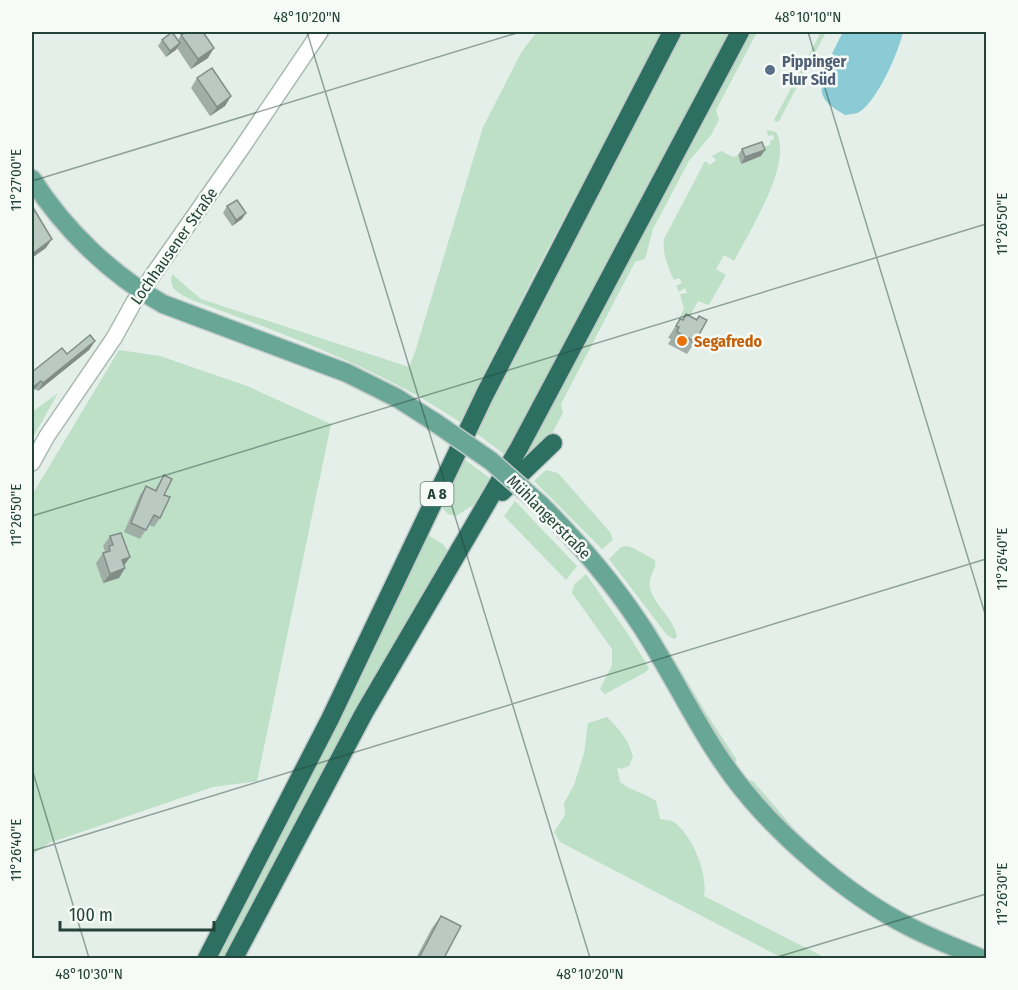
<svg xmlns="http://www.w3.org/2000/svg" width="1018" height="990" font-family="'Fira Sans Condensed',sans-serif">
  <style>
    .green { fill: #bde0c6 }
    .water { fill: #8bcbd5 }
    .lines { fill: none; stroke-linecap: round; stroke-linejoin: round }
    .minor-casing { stroke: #a7b8b1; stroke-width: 18 }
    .major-casing { stroke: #c1cac8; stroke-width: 21 }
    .highway-casing { stroke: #c1cac8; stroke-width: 21 }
    .minor { stroke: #fff; stroke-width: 15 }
    .major { stroke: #68a695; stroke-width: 18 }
    .highway { stroke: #2d7061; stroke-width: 18 }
    .major-bridge-casing { stroke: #c1cac8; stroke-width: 21; stroke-linecap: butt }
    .major-bridge { stroke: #68a695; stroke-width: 18 }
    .wall { fill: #a0aea8 }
    .shaded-wall { fill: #828d88 }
    .building { fill: #bacac3; stroke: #828d88; stroke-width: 1.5 }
    .ticks { fill: none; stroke: #234239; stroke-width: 1.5; stroke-opacity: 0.45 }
    .service-dot { fill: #5c6f8a; stroke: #f6fbf8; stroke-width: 2 }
    .food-dot { fill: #e8710a; stroke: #f6fbf8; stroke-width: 2 }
    .labels { text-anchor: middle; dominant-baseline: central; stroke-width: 5; stroke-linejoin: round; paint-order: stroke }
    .shield { fill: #f6fbf8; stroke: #627a72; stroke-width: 1.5 }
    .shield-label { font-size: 15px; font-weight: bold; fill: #234239 }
    .service-label { font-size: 16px; font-weight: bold; fill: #4e5e75; stroke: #f6fbf8; text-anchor: start }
    .street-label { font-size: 16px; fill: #234239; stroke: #f6fbf8 }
    .food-label { font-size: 16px; font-weight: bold; fill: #c56008; stroke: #f6fbf8; text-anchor: start }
    .neatline { fill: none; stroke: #234239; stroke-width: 2 }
    .ticks-label { font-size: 15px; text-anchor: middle; fill: #234239 }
  </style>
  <rect width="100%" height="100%" fill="#e5efea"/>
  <!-- green -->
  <g class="green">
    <polygon points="327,32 331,32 227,183 226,182"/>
    <path d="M 537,32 L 662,32 L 537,269 L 460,422 C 378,367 284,334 192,300 C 179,294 168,289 172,274 L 201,299 L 409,367 L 415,352 L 483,127 L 522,51 Z"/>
    <polygon points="681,32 732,32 508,457 473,431"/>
    <polygon points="748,32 757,32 716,110 719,120 711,135 689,161 653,229 645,259 635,262 561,404 563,413 549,439 528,459 524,457"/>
    <polygon points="821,32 826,32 779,121 776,122 774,120"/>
    <path d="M 767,130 L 776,132 C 794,162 749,232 734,261 L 724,255 L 716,269 L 726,275 L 710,303 L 708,305 L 698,301 L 689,318 L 689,324 L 679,319 L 684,309 L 680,294 L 687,293 L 685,288 L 679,292 L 676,286 L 682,283 L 679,278 L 674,280 C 668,267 662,254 664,239 L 705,161 L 710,165 L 716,160 L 712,156 L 721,151 L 733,157 L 738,155 L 741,163 L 760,157 L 758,148 L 770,145 L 770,141 L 774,139 L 773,135 L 768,136 Z"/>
    <polygon points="119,350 160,356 247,386 331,424 257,781 213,787 49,843 32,855 32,495"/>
    <polygon points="58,393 32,439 32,412"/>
    <polygon points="461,457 491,479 475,504 456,516 448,514 439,504"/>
    <polygon points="546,470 558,473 610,532 613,540 602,549 534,481"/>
    <polygon points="515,501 577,566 566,580 504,516"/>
    <polygon points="426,534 443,544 450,554 228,958 212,958"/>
    <path d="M 627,546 L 633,548 L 655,560 C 657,570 647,577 650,587 C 654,606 674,618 677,637 L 674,639 L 667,635 L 609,559 L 621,547 Z"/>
    <polygon points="605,564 653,624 706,713 737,760 735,762 728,758"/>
    <polygon points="586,574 628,634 649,668 646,672 605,694 600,689 612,665 612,649 572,593 574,585"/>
    <path d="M 607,717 C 620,730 628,739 633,757 L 629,766 L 621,769 L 617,767 L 620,782 C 631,791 645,793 656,801 L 660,819 C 665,820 670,820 674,822 C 693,836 708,874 704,896 L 826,958 L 782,958 L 560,842 L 554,832 L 565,815 L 564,803 L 574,785 L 584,753 L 588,723 Z"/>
    <polygon points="748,779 754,782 807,844 859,885 900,911 926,925 986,949 986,954 898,914 819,859 746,784"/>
  </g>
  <!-- water -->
  <path class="water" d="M 843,32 L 903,32 C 899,51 877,102 859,112 C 856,114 849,114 845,115 C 837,110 827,105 823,96 C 817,81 836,45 843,32 Z"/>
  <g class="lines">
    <!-- minor casing -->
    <g class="minor-casing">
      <polyline id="minor" points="32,463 47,436 114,338 134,302 239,152 320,32"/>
    </g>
    <!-- major casing -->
    <g class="major-casing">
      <g id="major">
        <path d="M 32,179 C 64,229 110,274 163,304 L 347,373 L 397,398 L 433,421"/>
        <path d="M 541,505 C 578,542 611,580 640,624 C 673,674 698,730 734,778 C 776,834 848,896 910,927 C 933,939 957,948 980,958"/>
      </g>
    </g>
    <!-- highway casing -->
    <g class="highway-casing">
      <g id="highway">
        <polyline points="502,492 553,443"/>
        <polyline points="207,958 330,719 485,394 672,32"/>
        <polyline points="234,958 364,713 519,448 740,32"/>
      </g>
    </g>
    <!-- minor -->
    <use href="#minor" class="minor"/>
    <!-- major -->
    <use href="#major" class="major"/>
    <!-- highway -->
    <use href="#highway" class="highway"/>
    <!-- major-bridge casing -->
    <g class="major-bridge-casing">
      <polyline id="major-bridge" points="433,421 491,461 541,505"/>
    </g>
    <!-- major-bridge -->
    <use href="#major-bridge" class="major-bridge"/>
  </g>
  <!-- wall -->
  <g class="wall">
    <polygon points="181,35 208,58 191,69 177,48 166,57 158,46 162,40 178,40"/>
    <polygon points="197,78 231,96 225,106 210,116 191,88"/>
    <polygon points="742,149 761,156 741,164 738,155"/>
    <polygon points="227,206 242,219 232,226 223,213"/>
    <polygon points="686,314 696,319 699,316 695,342 687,354 668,344 671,339 668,338 680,319 682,320"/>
    <polygon points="95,341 89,350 38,391 35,389 32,372"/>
    <polygon points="164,475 164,495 160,518 154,527 149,525 140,539 124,532 140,495 146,486 155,490"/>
    <polygon points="110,536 130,557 124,565 125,568 119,578 103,583 96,563 103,553 105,551 103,546"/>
    <polygon points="441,916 444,958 416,958 432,928"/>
  </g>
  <!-- shaded-wall -->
  <g class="shaded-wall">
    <polygon points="180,43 176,50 166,57 170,51"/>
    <polygon points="214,48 208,58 191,69 198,59"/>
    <polygon points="231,96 225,106 210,116 217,107"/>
    <polygon points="765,150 761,156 741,164 745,157"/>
    <polygon points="246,213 242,219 232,226 236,220"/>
    <polygon points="52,239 46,248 32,258 32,254"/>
    <polygon points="95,341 89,350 38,391 43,383"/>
    <polygon points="41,381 35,389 32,392 32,388"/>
    <polygon points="130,557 123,567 122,560"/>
    <polygon points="125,568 119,578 103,583 110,574"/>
  </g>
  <!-- building -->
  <g class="building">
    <polygon points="172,32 180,43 170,51 162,40"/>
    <polygon points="186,32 203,32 214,48 198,59 181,35"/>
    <polygon points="212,68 231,96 217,107 197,78"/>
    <polygon points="762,142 765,150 745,157 742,149"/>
    <polygon points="237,200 246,213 236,220 227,206"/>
    <polygon points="32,206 52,239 32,254"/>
    <polygon points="686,314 697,320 699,316 707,320 695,342 677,332 679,327 676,326 680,319 683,320"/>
    <polygon points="90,335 95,341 43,383 41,381 32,388 32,372 62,348 67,354"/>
    <polygon points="164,475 172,479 164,495 170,497 160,518 154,515 146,530 131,523 146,486 156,491"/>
    <polygon points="121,533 130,557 122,560 125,568 110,574 103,553 110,551 109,546 113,545 110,536"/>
    <polygon points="441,916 461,926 444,958 419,958"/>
  </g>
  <!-- ticks -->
  <path class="ticks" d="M 307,32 L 590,958M 808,32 L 986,617M 32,181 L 520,32M 32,516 L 986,224M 32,769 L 89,958M 32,851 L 986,559M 774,958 L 986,894"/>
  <!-- markers -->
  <circle class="service-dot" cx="770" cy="70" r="6"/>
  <circle class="food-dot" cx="682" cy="341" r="6"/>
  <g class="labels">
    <!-- shield labels -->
    <rect class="shield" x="420.5" y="482" width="33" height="24" rx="4.5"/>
    <g class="shield-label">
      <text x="437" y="494">A 8</text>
    </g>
    <!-- service labels -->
    <g class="service-label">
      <text x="782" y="61">Pippinger<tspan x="782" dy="18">Flur Süd</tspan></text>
    </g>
    <!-- street labels -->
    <g class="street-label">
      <text transform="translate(174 246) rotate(-55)">Lochhausener Straße</text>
      <text transform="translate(549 517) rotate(45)">Mühlangerstraße</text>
    </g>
    <!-- food labels -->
    <g class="food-label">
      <text x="694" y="341">Segafredo</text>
    </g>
  </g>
  <!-- border -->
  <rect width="1018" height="990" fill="none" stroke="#f6fbf8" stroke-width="66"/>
  <!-- scale -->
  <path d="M60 921v9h154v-9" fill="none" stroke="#234239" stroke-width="3"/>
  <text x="69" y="921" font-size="18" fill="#234239" stroke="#f6fbf8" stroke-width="4.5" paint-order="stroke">100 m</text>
  <rect x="33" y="33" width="952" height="924" class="neatline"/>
  <g class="ticks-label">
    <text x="307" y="22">48°10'20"N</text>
    <text x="808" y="22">48°10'10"N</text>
    <text transform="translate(16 180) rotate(-90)" y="5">11°27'00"E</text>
    <text transform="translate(1002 224) rotate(-90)" y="5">11°26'50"E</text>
    <text transform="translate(16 515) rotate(-90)" y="5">11°26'50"E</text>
    <text transform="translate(1002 559) rotate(-90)" y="5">11°26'40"E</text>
    <text transform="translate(16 850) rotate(-90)" y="5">11°26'40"E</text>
    <text transform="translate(1002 894) rotate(-90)" y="5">11°26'30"E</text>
    <text x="89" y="979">48°10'30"N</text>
    <text x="590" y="979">48°10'20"N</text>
  </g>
</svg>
